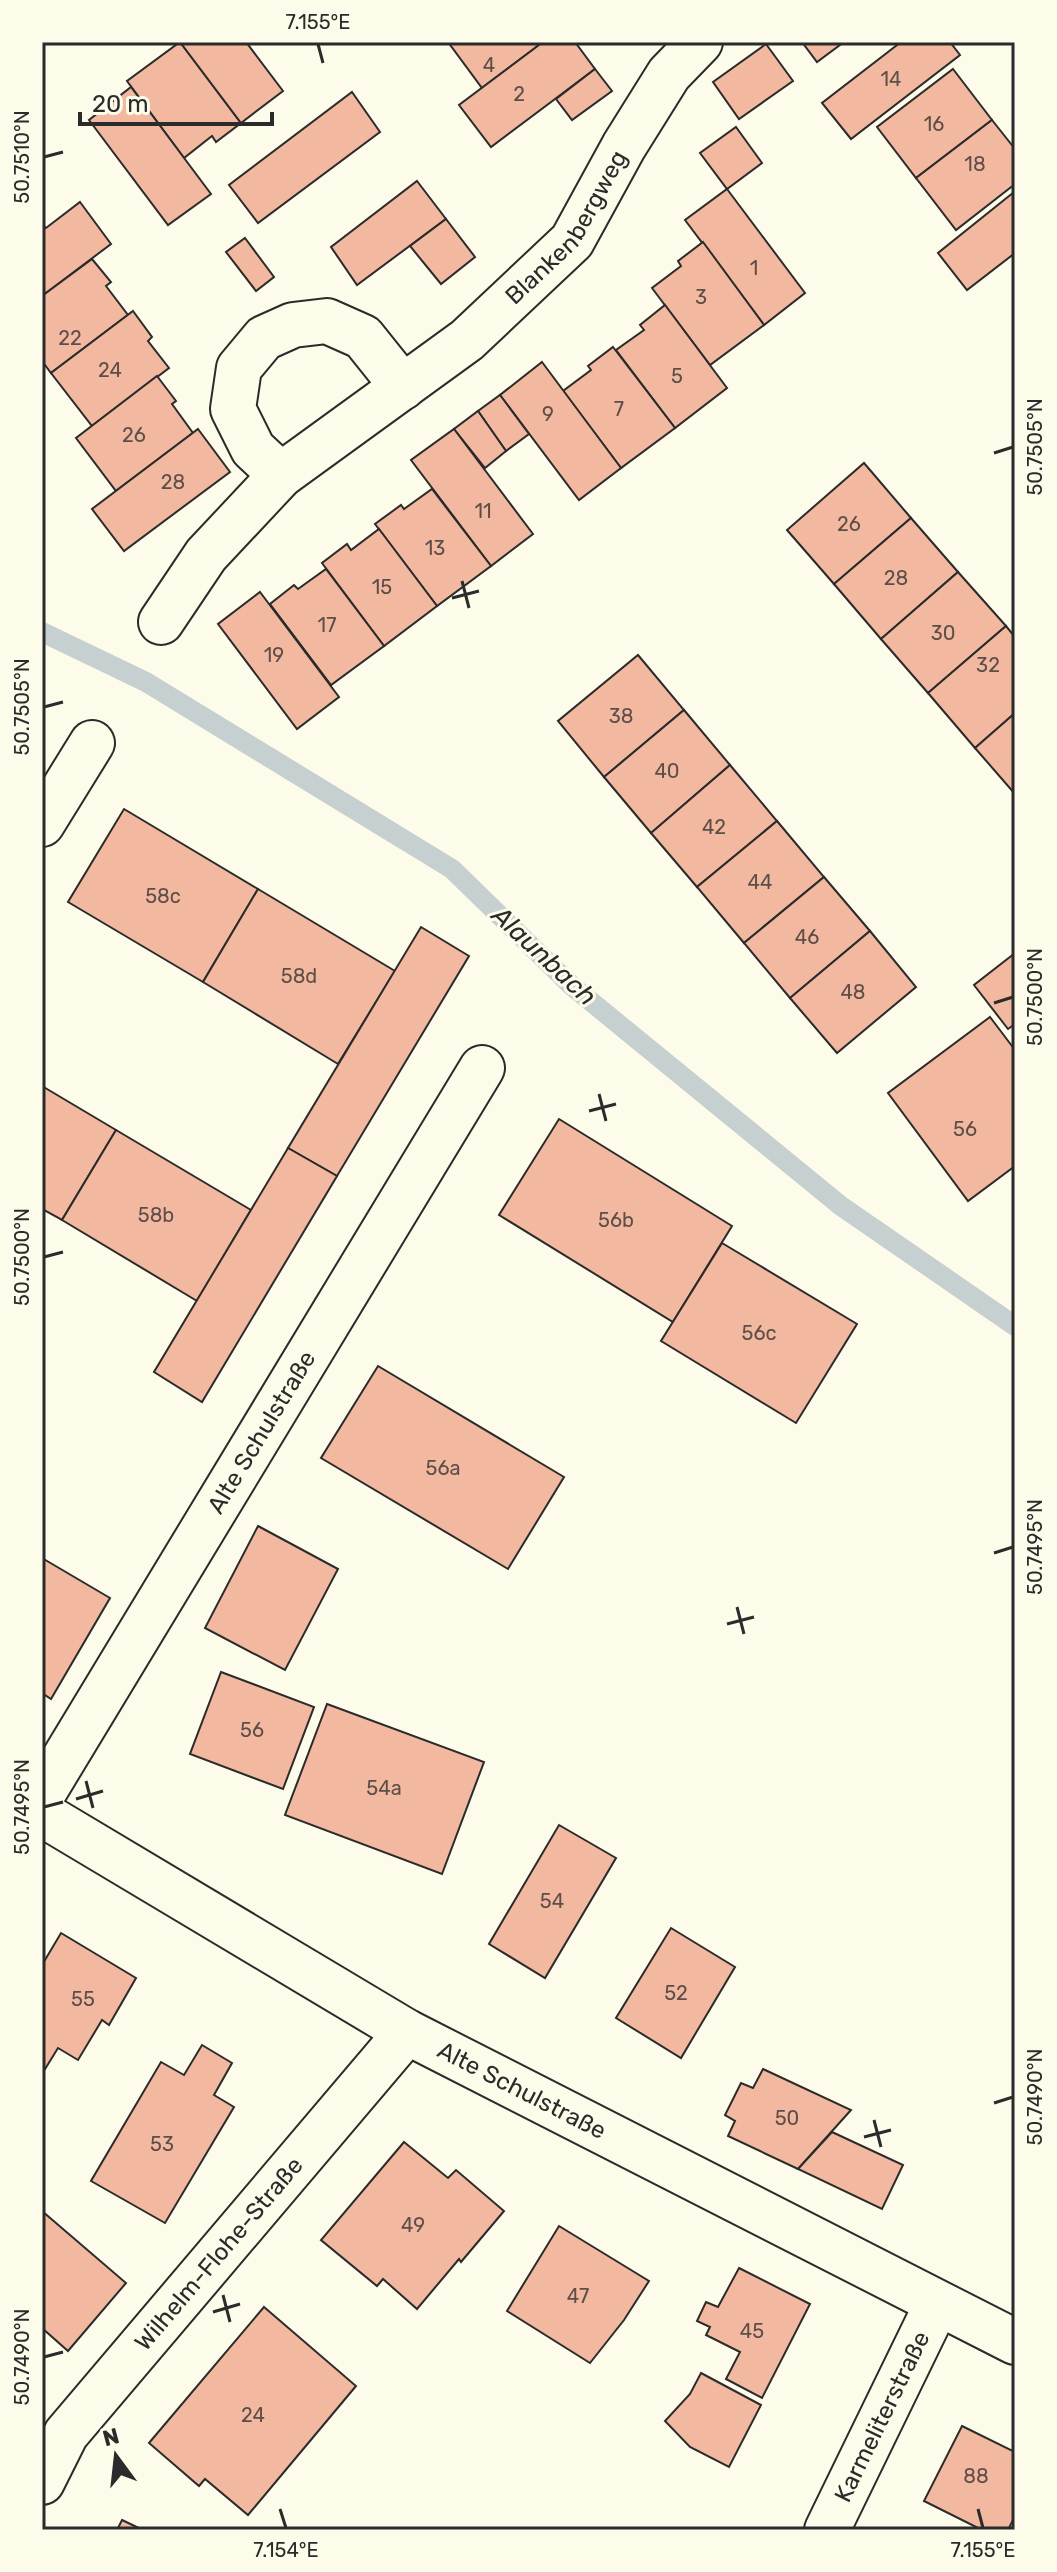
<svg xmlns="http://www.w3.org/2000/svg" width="1057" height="2572" font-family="Rubik,sans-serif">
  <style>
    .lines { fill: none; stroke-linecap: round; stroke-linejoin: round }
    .stream { stroke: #c7d0d0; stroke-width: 20 }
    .building { fill: #f2b8a0; stroke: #2b2b2b; stroke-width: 2 }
    .street-casing { stroke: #2b2b2b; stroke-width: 48 }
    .street { stroke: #fdfbea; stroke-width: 44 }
    .ticks { fill: none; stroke: #2b2b2b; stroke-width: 3 }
    .labels { text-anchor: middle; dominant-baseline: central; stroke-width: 6; stroke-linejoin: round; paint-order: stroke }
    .number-label { font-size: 20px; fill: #5d4e48 }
    .street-label { font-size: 24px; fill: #2b2b2b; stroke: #fdfbea }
    .water-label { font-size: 26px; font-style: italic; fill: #2b2b2b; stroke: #fdfbea }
    .neatline { fill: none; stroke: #2b2b2b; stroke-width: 3 }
    .ticks-label { font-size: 20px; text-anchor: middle; fill: #2b2b2b }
  </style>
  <rect width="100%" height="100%" fill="#fdfbea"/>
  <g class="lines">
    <!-- stream -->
    <polyline class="stream" points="42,632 146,682 452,869 572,986 841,1206 1015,1326"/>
  </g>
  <!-- building -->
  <g class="building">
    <polygon points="180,42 241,123 216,142 212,136 184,158 127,81"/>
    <polygon points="180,42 246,42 283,91 241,123"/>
    <polygon points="448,42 543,42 482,88"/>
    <polygon points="543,42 575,42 595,69 491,147 459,105"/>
    <polygon points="802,42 844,42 817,62"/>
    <polygon points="901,42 950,42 960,55 851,139 822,103"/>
    <polygon points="766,44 793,81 739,119 713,82"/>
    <polygon points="595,69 612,91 572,120 556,99"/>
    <polygon points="953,69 992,120 916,178 877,127"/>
    <polygon points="131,87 211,194 168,225 89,120"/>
    <polygon points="352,92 380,132 258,223 229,185"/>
    <polygon points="992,120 1015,149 1015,184 956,230 916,178"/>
    <polygon points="736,127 762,163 727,189 700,153"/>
    <polygon points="417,181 446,219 357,285 331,247"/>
    <polygon points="727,189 805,293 764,325 685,220"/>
    <polygon points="1014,192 1015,253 967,290 938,253"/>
    <polygon points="80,202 111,244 42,296 42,224 46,228"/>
    <polygon points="446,219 475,257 441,284 410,246"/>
    <polygon points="245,238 274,277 256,291 226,252"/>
    <polygon points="703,242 764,325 710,365 652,288 681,266 678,261"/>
    <polygon points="92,259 111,282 106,286 128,315 51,373 42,361 42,296"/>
    <polygon points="665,305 727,388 675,428 616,350 644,330 640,325"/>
    <polygon points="133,311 152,337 148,341 169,368 92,426 51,373"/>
    <polygon points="613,347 675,428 621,468 563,391 591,370 588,366"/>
    <polygon points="542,362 621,468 579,500 500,395"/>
    <polygon points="157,376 176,401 172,404 193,433 116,491 76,438"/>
    <polygon points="500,395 529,434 506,451 478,411"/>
    <polygon points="478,411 506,451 485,468 454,429"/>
    <polygon points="198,429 230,472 124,551 92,509"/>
    <polygon points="454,429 533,534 491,566 411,460"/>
    <polygon points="864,463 911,518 834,584 787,530"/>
    <polygon points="432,489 491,566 437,606 375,524 401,505 404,509"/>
    <polygon points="911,518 958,572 881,639 834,584"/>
    <polygon points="379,529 437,606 384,646 322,563 347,544 351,550"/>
    <polygon points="326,569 384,646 331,685 270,604 294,585 298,589"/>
    <polygon points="958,572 1006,626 928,693 881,639"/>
    <polygon points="260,592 339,697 297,729 218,624"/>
    <polygon points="1006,626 1015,637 1015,713 975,748 928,693"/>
    <polygon points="638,655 684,710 604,777 558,721"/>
    <polygon points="684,710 730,765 651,833 604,777"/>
    <polygon points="1015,713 1015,794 975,748"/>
    <polygon points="730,765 777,821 697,887 651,833"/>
    <polygon points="124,809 258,889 203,982 68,902"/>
    <polygon points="777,821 824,877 744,943 697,887"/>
    <polygon points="824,877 870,931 790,998 744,943"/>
    <polygon points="258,889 395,971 338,1064 203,982"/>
    <polygon points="421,927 469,956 337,1176 288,1148"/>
    <polygon points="870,931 916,987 837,1053 790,998"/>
    <polygon points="1015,953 1015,1024 1008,1029 974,985"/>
    <polygon points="990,1017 1015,1050 1015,1166 968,1201 888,1093"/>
    <polygon points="42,1086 116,1130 62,1220 42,1209"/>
    <polygon points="559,1119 732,1226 673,1322 499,1215"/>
    <polygon points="116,1130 251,1210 197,1301 62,1220"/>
    <polygon points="288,1148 337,1176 202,1402 154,1372"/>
    <polygon points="722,1243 857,1324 796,1423 661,1341"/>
    <polygon points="378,1366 564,1477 508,1569 321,1458"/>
    <polygon points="258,1526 338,1569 285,1670 205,1628"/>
    <polygon points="42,1558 110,1598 51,1699 42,1693"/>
    <polygon points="221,1672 314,1707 283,1789 190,1754"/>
    <polygon points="327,1704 484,1762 442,1874 285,1815"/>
    <polygon points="559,1825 616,1858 545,1978 489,1944"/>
    <polygon points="671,1928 735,1967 681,2058 616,2018"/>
    <polygon points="61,1933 136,1978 109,2025 102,2020 78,2060 58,2048 42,2074 42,1965"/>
    <polygon points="202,2045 232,2063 214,2095 234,2107 165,2223 91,2181 161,2062 184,2075"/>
    <polygon points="763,2069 851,2110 798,2169 728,2136 735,2121 725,2115 741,2083 753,2088"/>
    <polygon points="832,2132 903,2165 882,2209 798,2169"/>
    <polygon points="404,2142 448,2178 456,2170 504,2211 461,2262 459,2259 417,2309 383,2279 377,2286 321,2240"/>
    <polygon points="42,2211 126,2283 68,2351 42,2328"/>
    <polygon points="559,2226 649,2281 624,2320 590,2363 507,2311"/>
    <polygon points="739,2268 810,2304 762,2398 726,2379 740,2352 706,2335 710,2327 697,2321 706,2302 718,2307"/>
    <polygon points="264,2307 356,2386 248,2515 205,2479 199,2486 149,2443"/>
    <polygon points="701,2373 761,2405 729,2467 690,2447 665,2421 690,2394"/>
    <polygon points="962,2426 1015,2452 1015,2516 1008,2530 982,2530 924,2501"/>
    <polygon points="122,2520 143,2530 117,2530"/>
  </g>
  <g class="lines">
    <!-- street casing -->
    <g class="street-casing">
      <g id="street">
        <polyline points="281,475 253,449 233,409 239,368 264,338 293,325 327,321 363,337 403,387"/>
        <path id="s1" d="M 161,622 L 206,555 L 281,475 L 467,340 L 572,241 L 624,146 L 669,74 L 700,42"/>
        <polyline points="42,824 92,743"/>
        <path id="s2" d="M 42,1795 L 482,1068"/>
        <path id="s3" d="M 42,1814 L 407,2032 L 1015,2342"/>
        <path id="s4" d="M 42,2482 L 66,2434 L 407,2032"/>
        <path id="s5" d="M 827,2530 L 937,2304"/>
      </g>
    </g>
    <!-- street -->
    <use href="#street" class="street"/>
  </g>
  <!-- ticks -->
  <path class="ticks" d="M 318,44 L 323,63M 44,157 L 63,152M 994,453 L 1013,447M 462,581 L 469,608M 452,598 L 479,591M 44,707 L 63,702M 994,1003 L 1013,997M 599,1094 L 606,1121M 589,1111 L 616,1104M 44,1257 L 63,1252M 994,1553 L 1013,1547M 737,1607 L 744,1634M 727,1624 L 754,1617M 86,1781 L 93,1808M 76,1799 L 103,1791M 44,1807 L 63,1802M 994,2103 L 1013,2097M 874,2120 L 881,2147M 864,2137 L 891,2130M 223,2295 L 230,2322M 213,2312 L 240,2304M 44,2357 L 63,2352M 280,2509 L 286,2528M 978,2509 L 983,2528"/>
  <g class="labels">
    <!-- number labels -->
    <g class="number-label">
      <text x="489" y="65">4</text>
      <text x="891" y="79">14</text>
      <text x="519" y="94">2</text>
      <text x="934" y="124">16</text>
      <text x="975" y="164">18</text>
      <text x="754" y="268">1</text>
      <text x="701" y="297">3</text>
      <text x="70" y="338">22</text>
      <text x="110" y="370">24</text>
      <text x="677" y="376">5</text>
      <text x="619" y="409">7</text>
      <text x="548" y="414">9</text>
      <text x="134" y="435">26</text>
      <text x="173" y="482">28</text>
      <text x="483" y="511">11</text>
      <text x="849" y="524">26</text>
      <text x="435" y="548">13</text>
      <text x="896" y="578">28</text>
      <text x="382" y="587">15</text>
      <text x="327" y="625">17</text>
      <text x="943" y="633">30</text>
      <text x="274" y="655">19</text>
      <text x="988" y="665">32</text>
      <text x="621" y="716">38</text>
      <text x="667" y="771">40</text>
      <text x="714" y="827">42</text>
      <text x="760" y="882">44</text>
      <text x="163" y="896">58c</text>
      <text x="807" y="937">46</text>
      <text x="299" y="976">58d</text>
      <text x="853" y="992">48</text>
      <text x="965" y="1129">56</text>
      <text x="156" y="1215">58b</text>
      <text x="616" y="1220">56b</text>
      <text x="759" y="1333">56c</text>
      <text x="443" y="1468">56a</text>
      <text x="252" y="1730">56</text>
      <text x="384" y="1788">54a</text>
      <text x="552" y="1901">54</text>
      <text x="676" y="1993">52</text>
      <text x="83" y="1999">55</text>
      <text x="787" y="2118">50</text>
      <text x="162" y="2144">53</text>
      <text x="413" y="2225">49</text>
      <text x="578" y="2296">47</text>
      <text x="752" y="2331">45</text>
      <text x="253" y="2415">24</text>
      <text x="976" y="2476">88</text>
    </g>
    <!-- street labels -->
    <g class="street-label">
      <text stroke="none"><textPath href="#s1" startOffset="572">Blankenbergweg</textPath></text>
      <text stroke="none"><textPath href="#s2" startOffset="424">Alte Schulstraße</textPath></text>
      <text stroke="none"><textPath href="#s3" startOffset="554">Alte Schulstraße</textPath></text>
      <text stroke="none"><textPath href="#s4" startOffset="290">Wilhelm-Flohe-Straße</textPath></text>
      <text stroke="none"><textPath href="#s5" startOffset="126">Karmeliterstraße</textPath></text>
    </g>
    <!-- water labels -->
    <g class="water-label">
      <text transform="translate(544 956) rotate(43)">Alaunbach</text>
    </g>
  </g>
  <!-- border -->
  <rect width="1057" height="2572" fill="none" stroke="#fdfbea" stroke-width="88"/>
  <!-- north arrow -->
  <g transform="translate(116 2456) rotate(345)" stroke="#fdfbea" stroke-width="6" paint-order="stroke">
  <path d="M0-6L14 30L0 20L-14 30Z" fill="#2b2b2b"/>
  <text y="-12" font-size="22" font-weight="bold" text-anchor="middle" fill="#2b2b2b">N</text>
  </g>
  <!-- scale -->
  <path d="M80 112v12h192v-12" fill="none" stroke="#2b2b2b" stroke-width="4"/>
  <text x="92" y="112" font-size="24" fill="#2b2b2b" stroke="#fdfbea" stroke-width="6" paint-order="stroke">20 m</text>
  <rect x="44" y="44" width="969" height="2484" class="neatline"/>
  <g class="ticks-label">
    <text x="318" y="29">7.155°E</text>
    <text transform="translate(22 157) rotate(-90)" y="7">50.7510°N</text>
    <text transform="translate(1035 447) rotate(-90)" y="7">50.7505°N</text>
    <text transform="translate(22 707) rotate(-90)" y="7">50.7505°N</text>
    <text transform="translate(1035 997) rotate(-90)" y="7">50.7500°N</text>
    <text transform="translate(22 1257) rotate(-90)" y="7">50.7500°N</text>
    <text transform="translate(1035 1547) rotate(-90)" y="7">50.7495°N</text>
    <text transform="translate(22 1807) rotate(-90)" y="7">50.7495°N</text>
    <text transform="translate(1035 2097) rotate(-90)" y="7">50.7490°N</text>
    <text transform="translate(22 2357) rotate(-90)" y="7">50.7490°N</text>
    <text x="286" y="2557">7.154°E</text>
    <text x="983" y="2557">7.155°E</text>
  </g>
</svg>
